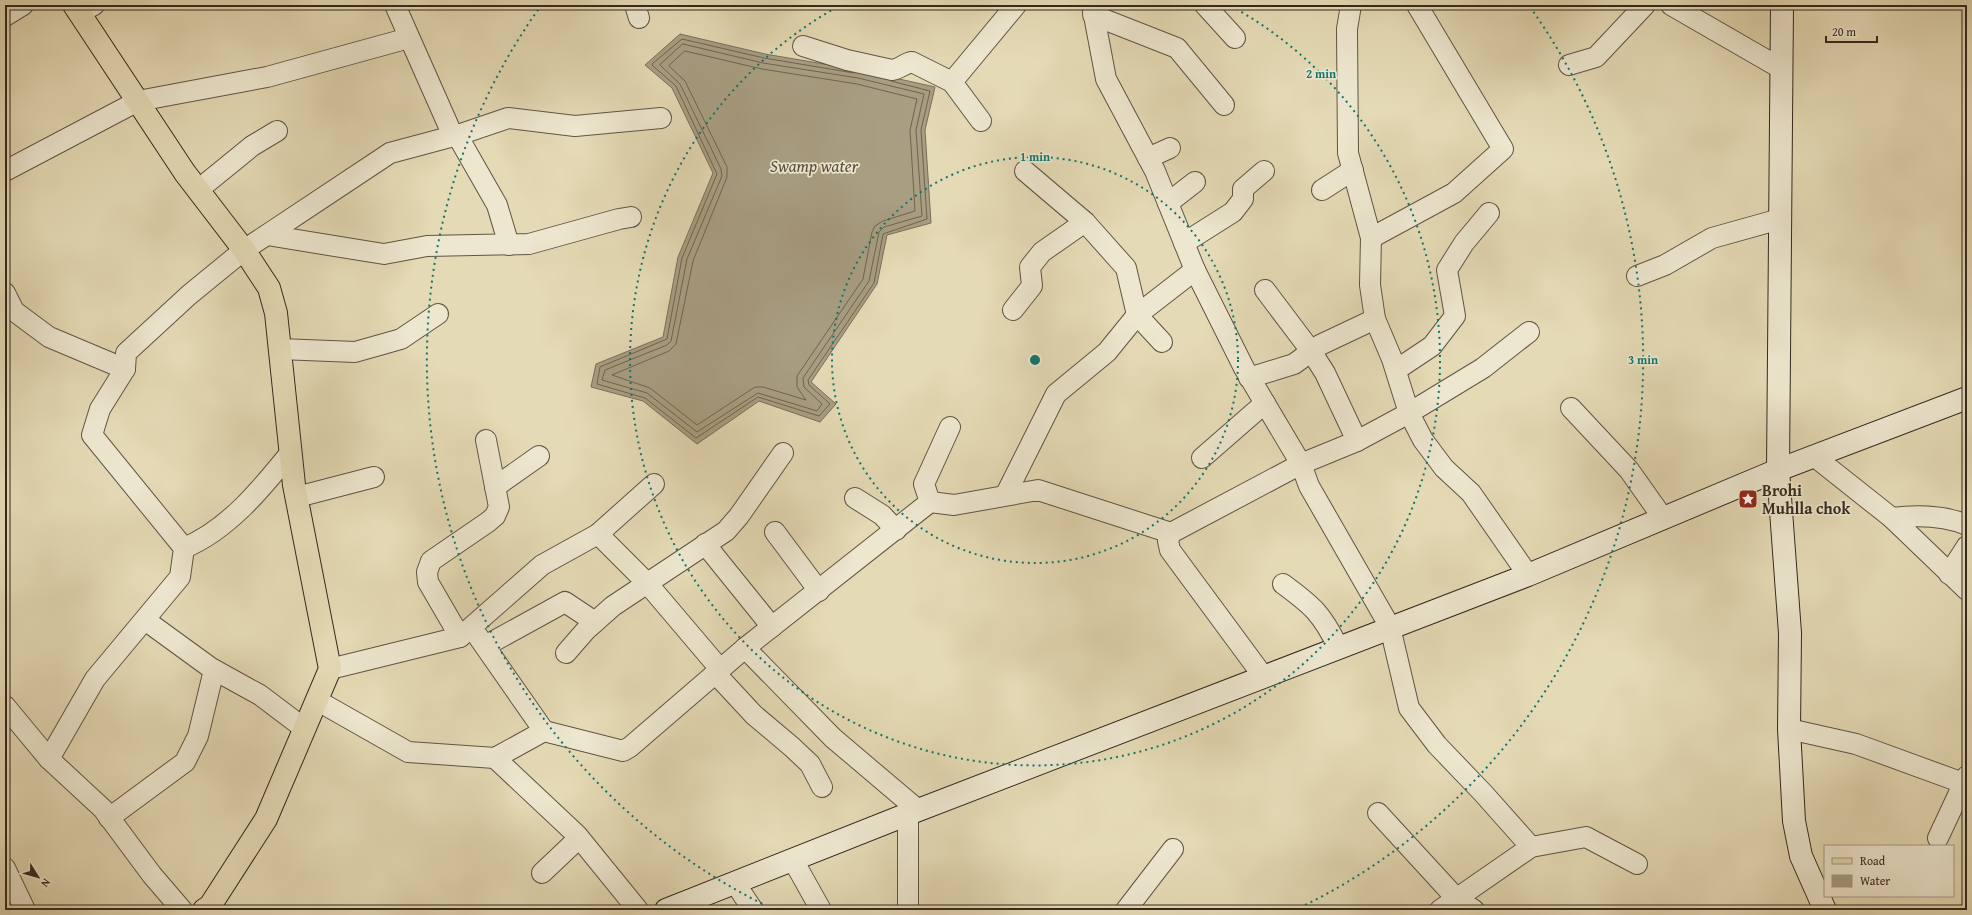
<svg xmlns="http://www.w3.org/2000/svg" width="1972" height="915" font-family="'Gentium Book Plus',serif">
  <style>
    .water { fill: #a89e82; stroke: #796f5a }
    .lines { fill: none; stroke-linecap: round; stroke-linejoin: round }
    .shore { stroke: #6e6450; stroke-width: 1 }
    .street-casing { stroke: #5f5544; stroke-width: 22 }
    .secondary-casing { stroke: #33291e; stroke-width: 24 }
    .primary-casing { stroke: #33291e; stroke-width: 24 }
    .street { stroke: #ede7cf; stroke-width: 20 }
    .secondary { stroke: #ede7cf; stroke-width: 22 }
    .primary { stroke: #e4dab5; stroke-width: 22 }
    .ring { fill: none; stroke: #0f766e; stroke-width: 2; stroke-dasharray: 2 4 }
    .labels { text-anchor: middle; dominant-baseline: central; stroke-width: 3.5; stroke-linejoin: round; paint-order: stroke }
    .poi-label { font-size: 16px; font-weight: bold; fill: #33291e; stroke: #ede7cf; text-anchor: start }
    .water-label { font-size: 17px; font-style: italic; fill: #564c3c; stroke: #ede7cf }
    .centre { fill: #0f766e; stroke: #ede7cf; stroke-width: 2 }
    .ring-label { font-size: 12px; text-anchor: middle; font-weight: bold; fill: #0f766e; stroke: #ede7cf; stroke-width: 3.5; stroke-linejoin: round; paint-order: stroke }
  </style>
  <rect width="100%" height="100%" fill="#e4dab5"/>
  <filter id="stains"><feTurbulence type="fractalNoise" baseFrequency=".005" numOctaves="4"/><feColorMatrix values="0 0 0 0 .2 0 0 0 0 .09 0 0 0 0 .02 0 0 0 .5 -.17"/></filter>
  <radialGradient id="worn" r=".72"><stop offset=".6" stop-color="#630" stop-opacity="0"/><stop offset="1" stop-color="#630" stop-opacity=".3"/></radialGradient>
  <!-- water -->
  <polygon class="water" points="680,34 765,54 859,70 935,87 925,130 931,223 887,235 877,284 811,382 836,404 820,422 759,401 697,444 643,401 591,387 596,364 663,337 678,257 713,173 672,88 645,65"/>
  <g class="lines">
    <!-- shore -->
    <g class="shore">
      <polygon points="683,44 763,63 858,78 924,94 916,130 922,216 884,227 879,232 869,281 803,378 804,387 822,404 817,411 758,393 697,432 647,393 602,380 605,370 667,345 671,341 687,259 722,176 721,169 680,84 660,65"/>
      <polygon points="685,51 762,69 857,84 917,99 910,130 915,211 883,221 875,226 872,232 863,279 797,376 797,387 806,400 763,387 755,387 697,425 650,388 612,375 669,351 676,344 693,261 727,177 727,167 685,81 669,66"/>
      <polyline points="854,73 764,58 682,39 652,64 653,66 676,86 717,174 682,258 667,339 600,367 597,384 645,398 696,438 758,397 819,416 830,404 809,385 808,380 874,283 883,234 927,219 921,130 930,91 891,81"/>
    </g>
    <!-- street casing -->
    <g class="street-casing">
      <g id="street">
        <polyline points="395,5 453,136"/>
        <polyline points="635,5 639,18"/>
        <polyline points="1092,5 1106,79 1155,171 1195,270 1244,368 1301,464 1309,486 1390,627 1409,708 1437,745 1483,793 1531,847"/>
        <polyline points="1205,5 1235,38"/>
        <polyline points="1351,5 1347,29 1348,153 1371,238 1370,285 1375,319 1392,359 1409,413 1423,440 1444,468 1471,493 1528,575"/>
        <polyline points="1671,5 1782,69"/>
        <polyline points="79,13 94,5"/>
        <polyline points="1093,15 1177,48 1224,105"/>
        <polyline points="5,16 23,5"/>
        <path d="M 803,46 L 847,60 L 892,70 C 900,69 905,63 912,62 L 952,82 L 981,121"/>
        <polyline points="1569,65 1596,57 1645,5"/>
        <polyline points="952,82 1016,5"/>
        <polyline points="457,135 497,205 509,245"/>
        <polyline points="1148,158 1170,148"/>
        <polyline points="5,171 138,101 267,77 409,38"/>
        <polyline points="1025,171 1085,222 1126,268 1137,315 1162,342"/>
        <polyline points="198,190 252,146 277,131"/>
        <polyline points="1322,190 1353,170"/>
        <polyline points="1168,203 1195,182"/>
        <polyline points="267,235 384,254 427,246 529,244 619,219 631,217"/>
        <polyline points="1371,238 1454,193 1503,149 1417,5"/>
        <polyline points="1184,243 1233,212 1243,199 1243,189 1264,171"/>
        <polyline points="1637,276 1665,265 1712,238 1780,219"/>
        <polyline points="1265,290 1311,351 1325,373 1357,441"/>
        <polyline points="5,293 14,311 49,337 125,369"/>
        <polyline points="1013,310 1032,286 1030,267 1042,252 1085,222"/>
        <polyline points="280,349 355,352 401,339 438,314"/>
        <polyline points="1396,370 1432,346 1455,316 1447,270 1464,243 1489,213"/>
        <polyline points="1249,378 1294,364 1320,345 1375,319"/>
        <polyline points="1571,408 1629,470 1663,518"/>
        <polyline points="1815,457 1892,518 1967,590"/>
        <polyline points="1202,458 1265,403"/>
        <polyline points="495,487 539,456"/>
        <polyline points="1006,494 1056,394 1107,352 1137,315 1195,270"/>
        <polyline points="297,497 374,477"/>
        <polyline points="855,498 882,515 896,530"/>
        <polyline points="930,502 924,484 950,427"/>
        <path d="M 1892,518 C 1917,515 1943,515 1967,525"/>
        <polyline points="775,532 819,591"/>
        <polyline points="598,534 647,583 720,669"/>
        <polyline points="705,544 772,627"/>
        <path d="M 184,548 C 228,530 262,488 291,452"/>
        <polyline points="1949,574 1967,546"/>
        <path d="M 1283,584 C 1313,606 1322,614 1338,647"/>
        <polyline points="145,620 211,668 260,695 305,729"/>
        <polyline points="477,635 544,731"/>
        <polyline points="460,637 428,582 427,572 431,561 488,522 495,516 499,507 486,440"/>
        <polyline points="485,646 565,602 595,622"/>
        <polyline points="745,648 833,738 918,810"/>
        <polyline points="566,653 586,630 613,606 726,531 739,516 783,453"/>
        <polyline points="330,669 460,637 542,565 598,534 654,484"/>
        <polyline points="715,673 754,715 792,747 810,764 822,787"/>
        <polyline points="1263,676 1170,550 1168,541 1171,533 1301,464 1357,441 1409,413 1483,368 1529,332"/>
        <polyline points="318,701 408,752 495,758 544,731 623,751 630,747 745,648 930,502 954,505 1038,490 1171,533"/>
        <polyline points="5,706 49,759 103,809 152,875 182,910"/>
        <polyline points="1789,729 1856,744 1963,783"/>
        <polyline points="495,758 577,835 638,910"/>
        <polyline points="49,759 95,679 180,577 184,548 92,435 100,409 125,369 126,353 189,295 244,250 390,153 461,134 508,118 575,126 661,118"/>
        <polyline points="1378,813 1456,898 1474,910"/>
        <polyline points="109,818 185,762 198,736 214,670"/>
        <polyline points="1938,838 1967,776"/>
        <polyline points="793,860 821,910"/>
        <polyline points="5,868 25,910"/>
        <polyline points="542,873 579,838"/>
        <polyline points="735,883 753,910"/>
        <polyline points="908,910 908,814"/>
        <polyline points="1126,910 1173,849"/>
        <polyline points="1440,910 1531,847 1586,837 1637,864"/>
      </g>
    </g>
    <!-- secondary casing -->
    <g class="secondary-casing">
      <g id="secondary">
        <polyline points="1782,5 1778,470 1790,633 1789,729 1794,821 1801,856 1825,910"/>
        <polyline points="666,910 908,814 1528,575 1778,470 1967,398"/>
      </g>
    </g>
    <!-- primary casing -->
    <g class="primary-casing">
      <polyline id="primary" points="74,5 185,173 244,250 269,288 276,313 294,485 330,669 266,819 210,906 204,910"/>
    </g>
    <!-- street -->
    <use href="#street" class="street"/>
    <!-- secondary -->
    <use href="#secondary" class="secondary"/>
    <!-- primary -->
    <use href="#primary" class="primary"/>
  </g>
  <!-- distance rings -->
  <g class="ring">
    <circle cx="1035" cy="360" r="203"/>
    <path d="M1231 6A405 405 0 1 1 839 6"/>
    <path d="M773 909A608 608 0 0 1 540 7M1530 7A608 608 0 0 1 1297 909"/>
  </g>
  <!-- icons -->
  <defs>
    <g id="sight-square" transform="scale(1)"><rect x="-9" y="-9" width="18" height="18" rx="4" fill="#8f2418" stroke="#ede7cf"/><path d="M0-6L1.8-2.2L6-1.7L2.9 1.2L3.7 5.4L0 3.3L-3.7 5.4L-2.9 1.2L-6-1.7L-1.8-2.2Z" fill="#fff"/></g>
  </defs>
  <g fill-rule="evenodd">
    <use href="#sight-square" x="1748" y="499"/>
  </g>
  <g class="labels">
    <!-- poi labels -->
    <g class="poi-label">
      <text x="1762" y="490">Brohi<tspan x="1762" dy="18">Muhlla chok</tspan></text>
    </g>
    <!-- water labels -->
    <g class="water-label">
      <text x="814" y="165">Swamp water</text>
    </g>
  </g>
  <circle cx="1035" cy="360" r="6" class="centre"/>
  <g class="ring-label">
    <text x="1321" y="78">2 min</text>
    <text x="1035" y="161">1 min</text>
    <text x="1643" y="364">3 min</text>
  </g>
  <!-- margin -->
  <rect width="1972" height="915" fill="none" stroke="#e4dab5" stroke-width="20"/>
  <rect x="6" y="6" width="1960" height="903" fill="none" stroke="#33291e" stroke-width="2"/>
  <rect x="10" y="10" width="1952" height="895" fill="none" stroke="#33291e"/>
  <!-- legend -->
  <rect x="1824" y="845" width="130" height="52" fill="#ede7cf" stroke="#a39b88"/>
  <rect x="1832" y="858" width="20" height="6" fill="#e4dab5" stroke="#a39b88"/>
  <text x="1860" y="865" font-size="12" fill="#33291e">Road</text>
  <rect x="1832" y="875" width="20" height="12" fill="#a89e82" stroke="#a39b88"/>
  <text x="1860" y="885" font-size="12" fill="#33291e">Water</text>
  <!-- north arrow -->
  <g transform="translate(38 877) rotate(127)" stroke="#ede7cf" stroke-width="3" paint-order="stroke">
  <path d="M0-3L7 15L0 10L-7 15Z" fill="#33291e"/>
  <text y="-6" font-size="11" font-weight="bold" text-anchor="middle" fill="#33291e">N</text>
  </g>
  <!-- scale -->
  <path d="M1826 36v6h51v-6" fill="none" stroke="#33291e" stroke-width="2"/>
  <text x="1832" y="36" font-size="12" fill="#33291e" stroke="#ede7cf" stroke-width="3" paint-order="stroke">20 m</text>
  <rect width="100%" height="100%" filter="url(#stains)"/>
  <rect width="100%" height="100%" fill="url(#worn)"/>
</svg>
